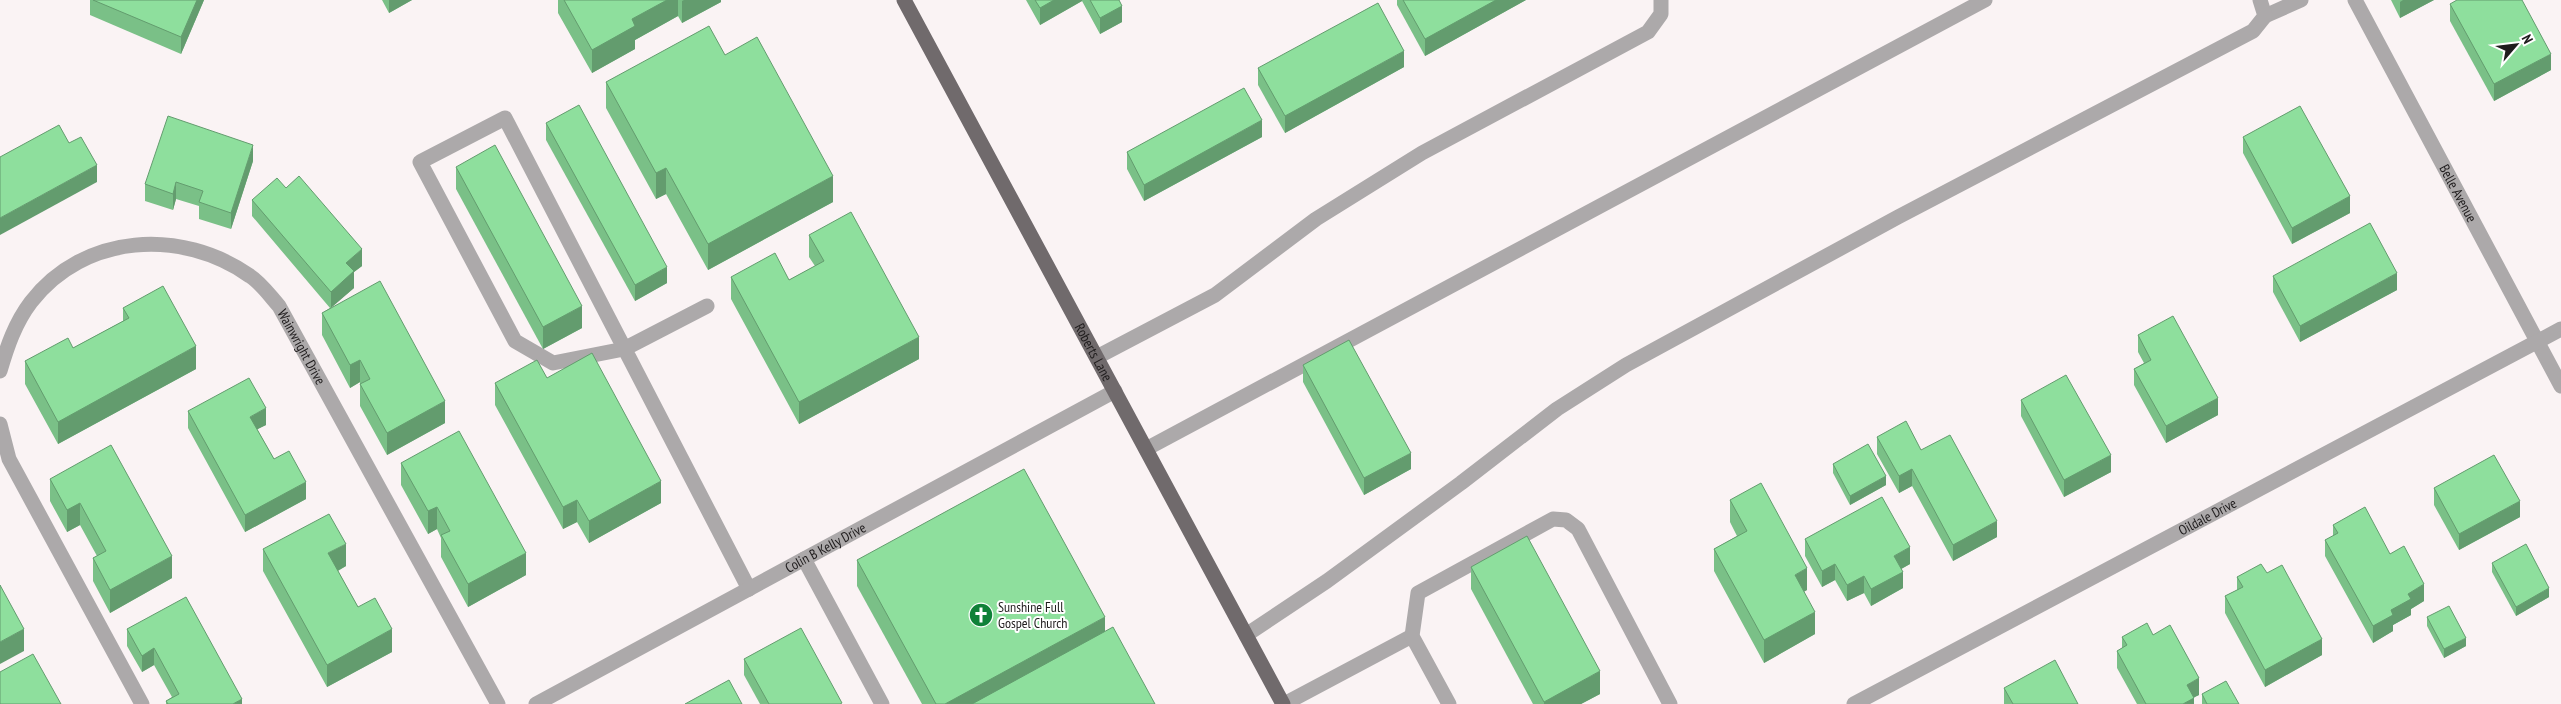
<svg xmlns="http://www.w3.org/2000/svg" width="2561" height="704" font-family="'PT Sans Narrow',sans-serif">
  <style>
    .lines { fill: none; stroke-linecap: round; stroke-linejoin: round }
    .minor { stroke: #aca9aa; stroke-width: 15 }
    .major { stroke: #706a6c; stroke-width: 15 }
    .wall { fill: #7ac087 }
    .shaded-wall { fill: #639c6e }
    .building { fill: #8edf9d; stroke: #639c6e }
    .labels { text-anchor: middle; dominant-baseline: central; stroke-width: 4; stroke-linejoin: round; paint-order: stroke }
    .street-label { font-size: 14px; fill: #1f1c1d; stroke: #fff }
    .poi-label { font-size: 14px; fill: #1f1c1d; stroke: #fff; text-anchor: start }
  </style>
  <rect width="100%" height="100%" fill="#faf3f4"/>
  <g class="lines">
    <!-- minor -->
    <g class="minor">
      <path id="s1" d="M 2355,0 L 2561,386"/>
      <polyline points="2265,16 2301,0"/>
      <path d="M 707,306 L 624,349 L 553,363 L 515,341 L 420,162 L 505,118 C 586,275 667,432 749,589"/>
      <polyline points="1097,357 1215,295 1316,219 1422,153 1648,32 1661,14 1661,0"/>
      <path id="s2" d="M 0,371 C 7,347 15,323 31,302 C 84,233 182,228 250,276 C 261,283 270,296 279,306 L 498,704"/>
      <polyline points="0,424 9,459 142,704"/>
      <polyline points="1146,449 1985,0"/>
      <polyline points="804,559 882,704"/>
      <polyline points="1246,635 1327,581 1461,483 1557,409 1626,365 1898,217 2253,31 2265,16 2260,0"/>
      <path id="s3" d="M 536,704 L 1115,391"/>
      <polyline points="1284,704 1412,636"/>
      <polyline points="1449,704 1412,636 1418,593 1553,519 1566,520 1578,529 1670,704"/>
      <path id="s4" d="M 1854,704 L 2561,329"/>
    </g>
    <!-- major -->
    <path class="major" id="s5" d="M 904,0 L 1283,704"/>
  </g>
  <!-- wall -->
  <g class="wall">
    <polygon points="90,0 204,0 181,54 90,15"/>
    <polygon points="382,0 412,0 389,13"/>
    <polygon points="558,0 721,0 721,2 682,23 678,16 635,40 635,49 592,73 558,13"/>
    <polygon points="1026,0 1119,0 1122,22 1100,34 1082,1 1040,25"/>
    <polygon points="1397,0 1526,0 1425,56 1397,5"/>
    <polygon points="2391,0 2434,0 2400,18"/>
    <polygon points="2450,4 2551,70 2494,101 2450,21"/>
    <polygon points="725,55 833,202 708,270 666,194 656,199 606,108 606,82"/>
    <polygon points="1404,67 1285,133 1258,85 1258,68"/>
    <polygon points="546,123 667,283 635,301 546,140"/>
    <polygon points="1262,137 1144,201 1127,169 1127,152"/>
    <polygon points="2243,137 2350,213 2292,244 2243,153"/>
    <polygon points="253,161 231,229 199,219 199,206 176,199 173,210 145,201 145,184"/>
    <polygon points="456,167 582,328 543,349 456,189"/>
    <polygon points="286,188 362,266 354,272 354,288 331,307 445,423 387,455 360,406 360,382 350,388 322,335 322,313 330,308 252,216 252,200"/>
    <polygon points="809,235 919,359 799,424 731,299 731,277 789,280 815,266 809,257"/>
    <polygon points="2273,276 2397,290 2300,342 2273,292"/>
    <polygon points="123,308 196,369 58,444 25,384 25,361 73,348 123,321"/>
    <polygon points="2138,335 2218,415 2166,443 2134,385 2134,369 2144,363 2138,352"/>
    <polygon points="1303,365 1411,469 1364,495 1303,382"/>
    <polygon points="547,378 661,503 589,543 577,522 563,529 495,405 495,383"/>
    <polygon points="2021,400 2111,472 2064,497 2021,416"/>
    <polygon points="188,411 266,425 257,429 274,459 306,499 245,532 188,428"/>
    <polygon points="1877,437 1921,450 1997,537 1953,561 1912,486 1899,493 1877,454"/>
    <polygon points="401,463 526,575 468,607 441,557 441,538 437,529 428,534 401,485"/>
    <polygon points="1833,464 1886,485 1850,505 1833,473"/>
    <polygon points="50,479 172,578 110,613 93,581 93,558 97,556 80,525 67,532 50,501"/>
    <polygon points="2434,488 2520,517 2459,550 2434,505"/>
    <polygon points="1730,500 1807,590 1804,591 1815,634 1764,663 1714,571 1714,549 1737,536 1730,522"/>
    <polygon points="2333,525 2390,554 2424,601 2411,609 2411,615 2393,625 2393,631 2373,643 2325,556 2325,540 2333,536"/>
    <polygon points="1805,539 1910,564 1901,569 1903,588 1871,606 1864,593 1847,601 1835,580 1822,587 1805,556"/>
    <polygon points="263,549 346,566 338,571 358,607 392,652 327,687 263,571"/>
    <polygon points="857,560 1105,632 1155,704 922,704 857,586"/>
    <polygon points="2492,563 2549,597 2516,616 2492,572"/>
    <polygon points="1471,567 1600,694 1581,704 1533,704 1471,589"/>
    <polygon points="2267,573 2322,655 2265,687 2225,613 2225,596 2237,590 2237,577"/>
    <polygon points="2427,617 2466,646 2444,658 2427,626"/>
    <polygon points="127,629 242,704 166,704 166,701 172,697 154,665 142,672 127,646"/>
    <polygon points="2153,635 2199,695 2194,697 2194,704 2137,704 2117,668 2117,651 2122,648 2122,637"/>
    <polygon points="744,659 842,704 760,704 744,675"/>
    <polygon points="2004,688 2078,704 2004,704"/>
    <polygon points="2202,694 2239,704 2202,704"/>
  </g>
  <!-- shaded-wall -->
  <g class="shaded-wall">
    <polygon points="197,0 204,0 181,54 181,37"/>
    <polygon points="389,0 412,0 389,13"/>
    <polygon points="667,0 678,0 678,16 635,40 635,49 592,73 592,50 632,19"/>
    <polygon points="684,0 721,0 721,2 682,23 682,1"/>
    <polygon points="1054,0 1082,0 1082,1 1040,25 1040,8"/>
    <polygon points="1496,0 1526,0 1425,56 1425,39"/>
    <polygon points="2403,0 2434,0 2400,18 2400,2"/>
    <polygon points="1122,6 1122,22 1100,34 1100,18"/>
    <polygon points="1404,51 1404,67 1285,133 1285,116"/>
    <polygon points="2551,54 2551,70 2494,101 2494,84"/>
    <polygon points="1262,120 1262,137 1144,201 1144,185"/>
    <polygon points="253,145 253,161 231,229 231,213"/>
    <polygon points="97,165 97,182 0,235 0,218"/>
    <polygon points="666,168 666,194 656,199 656,173"/>
    <polygon points="833,176 833,202 708,270 708,244"/>
    <polygon points="176,182 176,199 173,210 173,194"/>
    <polygon points="2350,196 2350,213 2292,244 2292,228"/>
    <polygon points="362,249 362,266 354,272 354,288 331,308 331,292 346,263"/>
    <polygon points="667,267 667,283 635,301 635,285"/>
    <polygon points="2397,273 2397,290 2300,342 2300,326"/>
    <polygon points="582,306 582,328 543,349 543,327"/>
    <polygon points="919,337 919,359 799,424 799,402"/>
    <polygon points="196,346 196,369 58,444 58,422"/>
    <polygon points="360,360 360,382 350,388 350,365"/>
    <polygon points="2218,398 2218,415 2166,443 2166,426"/>
    <polygon points="445,401 445,423 387,455 387,433"/>
    <polygon points="266,408 266,425 250,433 250,417"/>
    <polygon points="1411,453 1411,469 1364,495 1364,478"/>
    <polygon points="2111,455 2111,472 2064,497 2064,480"/>
    <polygon points="1912,469 1912,486 1899,493 1899,476"/>
    <polygon points="1886,476 1886,485 1850,505 1850,496"/>
    <polygon points="661,481 661,503 589,543 589,521"/>
    <polygon points="306,482 306,499 245,532 245,515"/>
    <polygon points="577,500 577,522 563,529 563,507"/>
    <polygon points="2520,501 2520,517 2459,550 2459,534"/>
    <polygon points="80,503 80,525 67,532 67,510"/>
    <polygon points="437,507 437,529 428,534 428,511"/>
    <polygon points="1997,521 1997,537 1953,561 1953,545"/>
    <polygon points="346,544 346,566 328,576 328,553"/>
    <polygon points="1910,547 1910,564 1894,573 1894,556"/>
    <polygon points="526,553 526,575 468,607 468,584"/>
    <polygon points="172,556 172,578 110,613 110,590"/>
    <polygon points="1835,564 1835,580 1822,587 1822,571"/>
    <polygon points="1807,568 1807,590 1795,597 1795,575"/>
    <polygon points="1903,572 1903,588 1871,606 1871,589"/>
    <polygon points="1864,576 1864,593 1847,601 1847,585"/>
    <polygon points="2424,584 2424,601 2411,609 2411,615 2393,625 2393,631 2373,643 2373,626 2408,594"/>
    <polygon points="2549,588 2549,597 2516,616 2516,607"/>
    <polygon points="1815,612 1815,634 1764,663 1764,640"/>
    <polygon points="1105,617 1105,644 993,704 945,704"/>
    <polygon points="24,629 24,651 0,664 0,642"/>
    <polygon points="392,629 392,652 327,687 327,665"/>
    <polygon points="2466,638 2466,646 2444,658 2444,649"/>
    <polygon points="2322,639 2322,655 2265,687 2265,670"/>
    <polygon points="154,648 154,665 142,672 142,656"/>
    <polygon points="1600,671 1600,694 1581,704 1544,704 1544,702"/>
    <polygon points="2199,678 2199,695 2187,701 2187,685"/>
    <polygon points="2194,698 2194,704 2183,704"/>
    <polygon points="242,699 242,704 233,704"/>
  </g>
  <!-- building -->
  <g class="building">
    <polygon points="93,0 197,0 181,37"/>
    <polygon points="564,0 667,0 632,19 635,26 592,50"/>
    <polygon points="1035,0 1054,0 1040,8"/>
    <polygon points="1090,0 1119,0 1122,6 1100,18"/>
    <polygon points="1403,0 1496,0 1425,39"/>
    <polygon points="2457,0 2522,0 2551,54 2494,84 2450,4"/>
    <polygon points="1378,3 1404,51 1285,116 1258,68"/>
    <polygon points="709,26 725,55 757,37 833,176 708,244 666,168 656,173 606,82"/>
    <polygon points="1244,88 1262,120 1144,185 1127,152"/>
    <polygon points="579,105 667,267 635,285 546,123"/>
    <polygon points="2300,106 2350,196 2292,228 2243,137"/>
    <polygon points="168,116 253,145 231,213 199,202 203,191 176,182 173,194 145,184"/>
    <polygon points="59,125 69,143 81,137 97,165 0,218 0,157"/>
    <polygon points="495,145 582,306 543,327 456,167"/>
    <polygon points="299,176 362,249 346,263 354,271 331,292 252,200 277,178 286,188"/>
    <polygon points="851,212 919,337 799,402 731,277 775,253 789,280 824,261 809,235"/>
    <polygon points="2370,223 2397,273 2300,326 2273,276"/>
    <polygon points="380,281 445,401 387,433 360,384 370,379 360,360 350,365 322,313"/>
    <polygon points="163,286 196,346 58,422 25,361 68,338 73,348 129,318 123,308"/>
    <polygon points="2173,316 2218,398 2166,426 2134,369 2151,360 2138,335"/>
    <polygon points="1349,340 1411,453 1364,478 1303,365"/>
    <polygon points="592,353 661,481 589,521 577,500 563,507 495,383 537,360 547,378"/>
    <polygon points="2066,375 2111,455 2064,480 2021,400"/>
    <polygon points="249,378 266,408 250,417 274,459 289,451 306,482 245,515 188,411"/>
    <polygon points="1906,421 1921,450 1950,435 1997,521 1953,545 1912,469 1899,476 1877,437"/>
    <polygon points="459,431 526,553 468,584 441,535 450,531 437,507 428,511 401,463"/>
    <polygon points="1868,444 1886,476 1850,496 1833,464"/>
    <polygon points="111,445 172,556 110,590 93,558 106,551 80,503 67,510 50,479"/>
    <polygon points="2494,455 2520,501 2459,534 2434,488"/>
    <polygon points="1024,469 1105,617 945,704 936,704 857,560"/>
    <polygon points="1761,483 1807,568 1795,575 1815,612 1764,640 1714,549 1747,531 1730,500"/>
    <polygon points="1882,497 1910,547 1894,556 1903,572 1871,589 1864,576 1847,585 1835,564 1822,571 1805,539"/>
    <polygon points="2365,507 2390,554 2404,546 2424,584 2408,594 2411,599 2391,610 2393,615 2373,626 2325,540 2338,533 2333,525"/>
    <polygon points="329,514 346,544 328,553 358,607 375,598 392,629 327,665 263,549"/>
    <polygon points="1527,536 1600,671 1544,702 1471,567"/>
    <polygon points="2526,544 2549,588 2516,607 2492,563"/>
    <polygon points="2261,564 2267,573 2282,565 2322,639 2265,670 2225,596 2243,587 2237,577"/>
    <polygon points="0,585 24,629 0,642"/>
    <polygon points="186,597 242,699 233,704 168,704 166,701 179,694 154,648 142,656 127,629"/>
    <polygon points="2449,606 2466,638 2444,649 2427,617"/>
    <polygon points="2147,623 2153,635 2170,625 2199,678 2187,685 2194,698 2183,704 2146,704 2117,651 2127,645 2122,637"/>
    <polygon points="1113,627 1155,704 972,704"/>
    <polygon points="801,628 842,703 840,704 769,704 744,659"/>
    <polygon points="33,654 61,704 0,704 0,672"/>
    <polygon points="2055,660 2078,704 2013,704 2004,688"/>
    <polygon points="729,680 742,704 685,704"/>
    <polygon points="2226,681 2239,704 2207,704 2202,694"/>
  </g>
  <!-- icons -->
  <defs>
    <g id="church-disc" transform="scale(1.25)"><circle r="9.5" fill="#0f8138" stroke="#fff"/><path d="M-1.2-6h2.4v3.5h3.3v2.4h-3.3V6h-2.4V-.1h-3.3v-2.4h3.3Z" fill="#fff"/></g>
  </defs>
  <g fill-rule="evenodd">
    <use href="#church-disc" x="981" y="615"/>
  </g>
  <g class="labels">
    <!-- street labels -->
    <g class="street-label">
      <text stroke="none"><textPath href="#s1" startOffset="219">Belle Avenue</textPath></text>
      <text stroke="none"><textPath href="#s2" startOffset="408">Wainwright Drive</textPath></text>
      <text stroke="none"><textPath href="#s5" startOffset="400">Roberts Lane</textPath></text>
      <text stroke="none"><textPath href="#s4" startOffset="400">Oildale Drive</textPath></text>
      <text stroke="none"><textPath href="#s3" startOffset="329">Colin B Kelly Drive</textPath></text>
    </g>
    <!-- poi labels -->
    <g class="poi-label">
      <text x="998" y="607">Sunshine Full<tspan x="998" dy="16">Gospel Church</tspan></text>
    </g>
  </g>
  <!-- north arrow -->
  <g transform="translate(2516 45) rotate(62)" stroke="#ffffff" stroke-width="4" paint-order="stroke">
  <path d="M0-4L9 19L0 12L-9 19Z" fill="#1f1c1d"/>
  <text y="-8" font-size="14" font-weight="bold" text-anchor="middle" fill="#1f1c1d">N</text>
  </g>
</svg>
